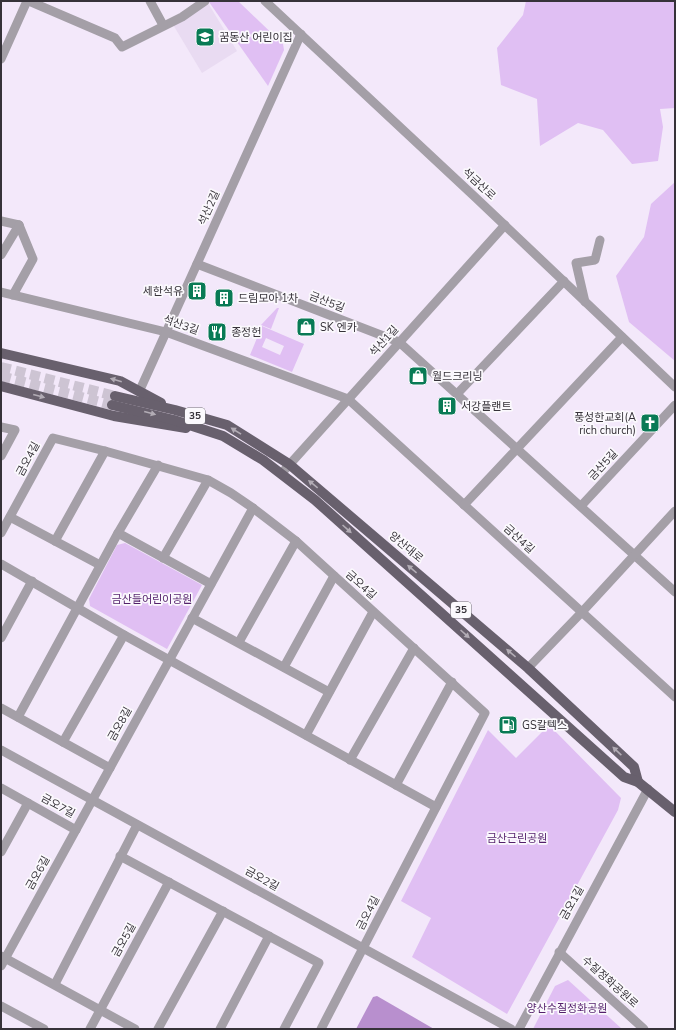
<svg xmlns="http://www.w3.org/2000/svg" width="676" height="1030" font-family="'Nunito Sans','Noto Sans KR',sans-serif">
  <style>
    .built { fill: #e9dbf2 }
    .green { fill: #e0bff3; fill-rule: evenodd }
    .water { fill: #b88fce }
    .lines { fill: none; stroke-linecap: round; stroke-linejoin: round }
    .primary-tunnel { stroke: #cdc4d3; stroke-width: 10; stroke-dasharray: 10 5; stroke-linecap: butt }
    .street { stroke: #a49fa7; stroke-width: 9 }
    .primary { stroke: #68606d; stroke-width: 10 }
    .oneway { fill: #b2acb5 }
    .labels { text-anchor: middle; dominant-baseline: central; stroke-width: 3.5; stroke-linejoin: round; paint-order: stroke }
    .shield { fill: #fbf9fd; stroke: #716e74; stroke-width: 1 }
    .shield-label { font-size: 10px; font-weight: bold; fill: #363239 }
    .poi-label { font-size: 11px; fill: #363239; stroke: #fbf9fd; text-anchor: start }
    .street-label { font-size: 11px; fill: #363239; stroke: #fbf9fd }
    .park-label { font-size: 11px; fill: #531f6b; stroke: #fbf9fd }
  </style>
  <rect width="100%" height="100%" fill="#f3e8fa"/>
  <!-- built -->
  <polygon class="built" points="208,3 237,51 202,73 172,23"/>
  <!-- green -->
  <g class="green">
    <polygon points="238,1 283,44 284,50 268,86 209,2"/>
    <polygon points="526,1 675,1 675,108 660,109 663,127 658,161 632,164 603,130 578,123 540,146 537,99 501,85 497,48 523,15"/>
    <polygon points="675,182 675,361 629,322 616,276 644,237 651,204"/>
    <polygon points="277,308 279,308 271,329 261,325"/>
    <path d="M 262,326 L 304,344 L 292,372 L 250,355 ZM 266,338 L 284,346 L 280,355 L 262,347 Z"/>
    <polygon points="125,543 202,585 167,649 90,606 89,599 117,545"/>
    <polygon points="549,725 621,798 618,810 507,1014 412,957 431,918 401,901 488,730 516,758"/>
    <polygon points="568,980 622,1029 533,1029 555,986"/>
  </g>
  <!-- water -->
  <polygon class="water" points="377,996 434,1029 356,1029 373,997"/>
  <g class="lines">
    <!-- primary-tunnel -->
    <g class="primary-tunnel">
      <polyline points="1,367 115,396"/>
      <polyline points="1,376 112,405"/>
    </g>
    <!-- street -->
    <g class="street">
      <polyline points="29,1 115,38 122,47 182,17 205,1"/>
      <polyline points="150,1 163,25"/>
      <polyline points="265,1 476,198 675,387"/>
      <polyline points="1,59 27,1"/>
      <polyline points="1,221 19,225"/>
      <polyline points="1,255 19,225"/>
      <polyline points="197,264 399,342 675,592"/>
      <polyline points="1,292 166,332 348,399 675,697"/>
      <polyline points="13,295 33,259 19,225"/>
      <polyline points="585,302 576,263 595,260 600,240"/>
      <polyline points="139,392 301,34"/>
      <polyline points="457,394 564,281"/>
      <polyline points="1,427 15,430 1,456"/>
      <polyline points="281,474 505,225"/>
      <polyline points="464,505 622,337"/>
      <polyline points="581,506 675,405"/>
      <polyline points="10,517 100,565"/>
      <polyline points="1,533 53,438 105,451 208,480 231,493 253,508 296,541 485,713 321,1029"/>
      <polyline points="118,533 211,584"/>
      <polyline points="55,541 105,451"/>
      <polyline points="163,558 208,480"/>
      <polyline points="1,564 124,635 436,807"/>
      <polyline points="192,618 329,692"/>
      <polyline points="1,638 32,581"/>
      <polyline points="239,642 296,541"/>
      <polyline points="284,667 334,576"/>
      <polyline points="528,668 582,612 675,511"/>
      <polyline points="1,708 110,768"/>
      <polyline points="18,717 118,533 158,465"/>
      <polyline points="306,735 373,612"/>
      <polyline points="63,742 124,635"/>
      <polyline points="1,750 511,1029"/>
      <polyline points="350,760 414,648"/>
      <polyline points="396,785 452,682"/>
      <polyline points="1,788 76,830"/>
      <polyline points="1,852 28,803"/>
      <polyline points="120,856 319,963 284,1029"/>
      <polyline points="559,952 644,1029"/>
      <polyline points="1,956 135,1029"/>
      <polyline points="1,966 253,508"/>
      <polyline points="55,984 137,825"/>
      <polyline points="1,1006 44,1029"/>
      <polyline points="90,1029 169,882"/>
      <polyline points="158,1029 223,911"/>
      <polyline points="220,1029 269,936"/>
      <polyline points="519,1029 648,789"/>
    </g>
    <!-- primary -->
    <g class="primary">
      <polyline points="1,353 120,381 161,403"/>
      <polyline points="1,386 114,416 186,428"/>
      <polyline points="115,396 175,410 227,425 289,464 528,668 634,767 638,782"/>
      <polyline points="112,405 174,420 223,436 263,460 315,500 624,777 638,782 675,812"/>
    </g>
  </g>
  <!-- one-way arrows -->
  <defs><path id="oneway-solid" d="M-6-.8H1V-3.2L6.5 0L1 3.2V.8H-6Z"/></defs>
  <g class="oneway">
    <use href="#oneway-solid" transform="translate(116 380) rotate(-164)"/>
    <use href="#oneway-solid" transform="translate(39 396) rotate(15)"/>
    <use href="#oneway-solid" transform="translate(150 413) rotate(15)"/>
    <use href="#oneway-solid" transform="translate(236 431) rotate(-148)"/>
    <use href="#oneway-solid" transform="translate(313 484) rotate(-141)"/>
    <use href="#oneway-solid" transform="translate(347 529) rotate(42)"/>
    <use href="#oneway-solid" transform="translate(412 569) rotate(-140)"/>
    <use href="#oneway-solid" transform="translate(465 634) rotate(42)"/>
    <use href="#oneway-solid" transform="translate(511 653) rotate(-140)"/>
    <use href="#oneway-solid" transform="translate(617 751) rotate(-137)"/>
  </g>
  <!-- icons -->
  <defs>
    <g id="school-square" transform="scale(1)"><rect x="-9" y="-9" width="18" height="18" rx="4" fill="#097a55" stroke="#fbf9fd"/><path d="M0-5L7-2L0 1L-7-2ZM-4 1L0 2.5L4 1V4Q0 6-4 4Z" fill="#fff"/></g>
    <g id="building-square" transform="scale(1)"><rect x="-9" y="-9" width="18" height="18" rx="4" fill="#097a55" stroke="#fbf9fd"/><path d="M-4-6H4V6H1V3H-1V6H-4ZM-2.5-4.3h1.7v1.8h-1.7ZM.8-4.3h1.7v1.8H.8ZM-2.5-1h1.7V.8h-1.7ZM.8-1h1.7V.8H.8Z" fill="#fff"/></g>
    <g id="shop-square" transform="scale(1)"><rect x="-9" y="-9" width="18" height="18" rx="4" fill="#097a55" stroke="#fbf9fd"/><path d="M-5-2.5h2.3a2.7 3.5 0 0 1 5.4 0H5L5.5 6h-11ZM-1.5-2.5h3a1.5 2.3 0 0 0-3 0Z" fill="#fff"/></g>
    <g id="restaurant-square" transform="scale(1)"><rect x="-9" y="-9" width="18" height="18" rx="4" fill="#097a55" stroke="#fbf9fd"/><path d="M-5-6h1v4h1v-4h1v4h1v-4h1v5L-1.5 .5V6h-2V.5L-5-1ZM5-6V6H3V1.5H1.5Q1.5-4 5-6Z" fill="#fff"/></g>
    <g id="church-square" transform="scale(1)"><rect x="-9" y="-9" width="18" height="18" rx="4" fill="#097a55" stroke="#fbf9fd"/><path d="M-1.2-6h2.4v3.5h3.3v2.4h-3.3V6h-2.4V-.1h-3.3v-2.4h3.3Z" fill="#fff"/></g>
    <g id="fuel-square" transform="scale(1)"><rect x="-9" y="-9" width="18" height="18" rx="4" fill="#097a55" stroke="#fbf9fd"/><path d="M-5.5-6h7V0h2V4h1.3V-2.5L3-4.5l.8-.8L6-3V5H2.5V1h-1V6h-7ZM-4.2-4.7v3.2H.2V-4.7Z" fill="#fff"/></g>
  </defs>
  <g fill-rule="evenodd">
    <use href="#school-square" x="205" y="37"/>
    <use href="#building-square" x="197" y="291"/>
    <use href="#building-square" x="224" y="298"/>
    <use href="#shop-square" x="306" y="327"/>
    <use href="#restaurant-square" x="217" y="332"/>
    <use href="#shop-square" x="418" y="376"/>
    <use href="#building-square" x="447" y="406"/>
    <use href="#church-square" x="650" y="423"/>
    <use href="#fuel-square" x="508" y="725"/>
  </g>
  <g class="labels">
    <!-- shield labels -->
    <g class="shield">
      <rect x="185" y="408" width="20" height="16" rx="3"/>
      <rect x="451" y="602" width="20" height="16" rx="3"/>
    </g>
    <g class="shield-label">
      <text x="195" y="416">35</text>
      <text x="461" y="610">35</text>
    </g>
    <!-- poi labels -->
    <g class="poi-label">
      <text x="219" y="37">꿈동산 어린이집</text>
      <text x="183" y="291" text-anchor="end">세한석유</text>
      <text x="238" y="298">드림모아 1차</text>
      <text x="320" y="327">SK 엔카</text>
      <text x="231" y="332">종정헌</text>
      <text x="432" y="376">월드크리닝</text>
      <text x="461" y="406">서강플랜트</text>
      <text x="636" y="417" text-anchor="end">풍성한교회(A<tspan x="636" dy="13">rich church)</tspan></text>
      <text x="522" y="725">GS칼텍스</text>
    </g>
    <!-- street labels -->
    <g class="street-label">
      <text transform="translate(479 184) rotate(43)">석금산로</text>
      <text transform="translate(209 208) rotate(-66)">석산2길</text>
      <text transform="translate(327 302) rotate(21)">금산5길</text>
      <text transform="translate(181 325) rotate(19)">석산3길</text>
      <text transform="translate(384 341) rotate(-48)">석산1길</text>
      <text transform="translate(28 459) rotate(-62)">금오4길</text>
      <text transform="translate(603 465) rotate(-47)">금산5길</text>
      <text transform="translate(519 539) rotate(42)">금산4길</text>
      <text transform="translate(406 547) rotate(40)">양산대로</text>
      <text transform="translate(361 585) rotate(42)">금오4길</text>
      <text transform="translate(120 724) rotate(-61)">금오8길</text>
      <text transform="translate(58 806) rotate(29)">금오7길</text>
      <text transform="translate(38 873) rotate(-61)">금오6길</text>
      <text transform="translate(262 879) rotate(29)">금오2길</text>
      <text transform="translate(572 903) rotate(-61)">금오1길</text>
      <text transform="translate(368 913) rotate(-63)">금오4길</text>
      <text transform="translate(124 940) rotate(-61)">금오5길</text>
      <text transform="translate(610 982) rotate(42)">수질정화공원로</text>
    </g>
    <!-- park labels -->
    <g class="park-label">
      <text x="152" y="599">금산들어린이공원</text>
      <text x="517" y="838">금산근린공원</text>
      <text x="567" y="1008">양산수질정화공원</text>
    </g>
  </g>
  <!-- border -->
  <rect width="676" height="1030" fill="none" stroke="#363239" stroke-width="4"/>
</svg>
